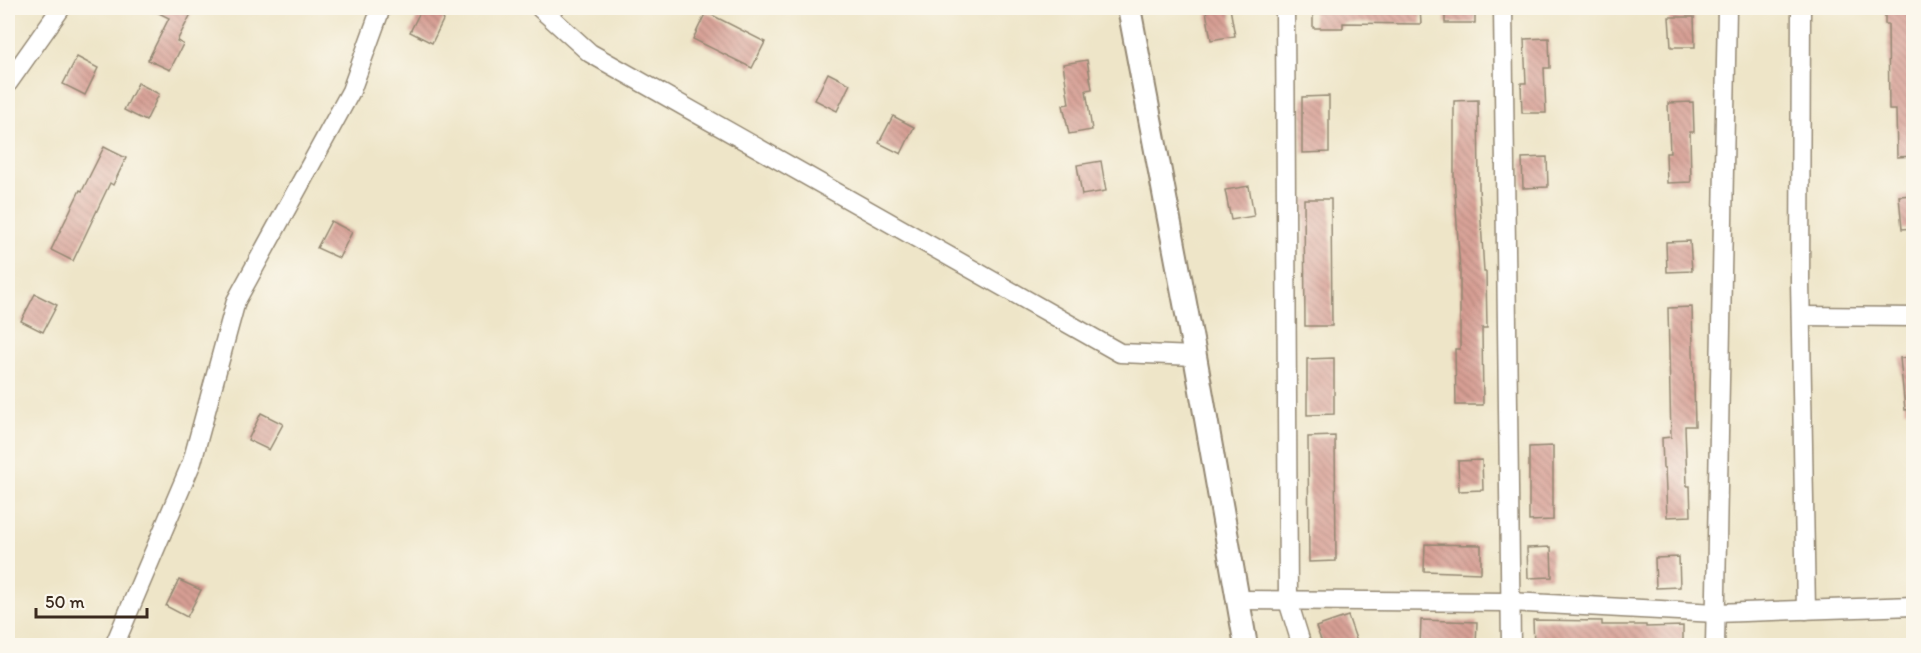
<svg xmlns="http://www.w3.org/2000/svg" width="1921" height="653" font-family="Itim,sans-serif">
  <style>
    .building { fill: url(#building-back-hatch) }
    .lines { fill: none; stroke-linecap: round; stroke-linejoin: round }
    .minor-casing { stroke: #948873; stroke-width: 21 }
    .major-casing { stroke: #948873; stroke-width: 26 }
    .minor { stroke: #fff; stroke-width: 18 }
    .major { stroke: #fff; stroke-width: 22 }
  </style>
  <defs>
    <pattern id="building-back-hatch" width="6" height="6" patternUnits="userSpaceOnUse" patternTransform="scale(1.5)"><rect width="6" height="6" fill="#d79f94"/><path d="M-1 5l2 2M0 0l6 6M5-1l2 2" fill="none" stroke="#b08278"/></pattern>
  </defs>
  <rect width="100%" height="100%" fill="#fbf7ec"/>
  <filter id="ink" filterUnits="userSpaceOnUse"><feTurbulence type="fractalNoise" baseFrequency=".0167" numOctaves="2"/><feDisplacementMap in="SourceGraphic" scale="12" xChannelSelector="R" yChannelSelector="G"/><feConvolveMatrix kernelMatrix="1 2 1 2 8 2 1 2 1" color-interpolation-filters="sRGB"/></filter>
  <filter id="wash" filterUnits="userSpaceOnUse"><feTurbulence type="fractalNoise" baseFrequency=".008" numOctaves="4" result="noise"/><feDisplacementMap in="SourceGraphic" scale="24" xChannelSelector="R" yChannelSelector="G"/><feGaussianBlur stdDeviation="1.35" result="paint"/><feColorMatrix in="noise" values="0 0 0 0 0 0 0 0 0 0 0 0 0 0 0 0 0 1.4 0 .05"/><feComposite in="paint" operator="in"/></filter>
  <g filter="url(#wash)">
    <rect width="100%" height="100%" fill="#eee5c8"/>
    <g id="blocks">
      <!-- building -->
      <g class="building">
        <polygon points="149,8 194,8 177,41 183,44 170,70 148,60 169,18"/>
        <polygon points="422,8 428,8 445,16 432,43 410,32"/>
        <polygon points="1230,8 1235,36 1211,40 1206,11"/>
        <polygon points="1313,8 1420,8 1421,24 1343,23 1343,28 1313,28"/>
        <rect x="1445" y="8" width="30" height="15"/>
        <polygon points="1885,8 1914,8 1914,156 1897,157 1896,110 1889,110 1888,24 1885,24"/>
        <polygon points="706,12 765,42 752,68 693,39"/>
        <polygon points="1669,17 1694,17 1695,47 1671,47"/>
        <polygon points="1549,38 1550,68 1544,68 1546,113 1522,113 1521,83 1526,83 1524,39"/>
        <polygon points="77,57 98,68 85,95 63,84"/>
        <polygon points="1087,60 1092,89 1086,90 1092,130 1069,134 1063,105 1069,104 1063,64"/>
        <polygon points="828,73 850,84 837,111 815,100"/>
        <polygon points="138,83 159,94 146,121 124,110"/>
        <polygon points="1329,96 1329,152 1302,153 1302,97"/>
        <polygon points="1478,100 1479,188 1484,272 1486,272 1487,328 1482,328 1483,405 1456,405 1455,349 1460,349 1460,272 1454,176 1454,101"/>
        <polygon points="1693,102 1694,132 1690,132 1691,182 1667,183 1666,153 1670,153 1668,103"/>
        <polygon points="893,116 914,127 901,154 879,143"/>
        <polygon points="104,147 126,158 113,185 110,183 73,261 51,250 80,190 82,191"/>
        <polygon points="1547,157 1548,187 1523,188 1522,158"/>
        <polygon points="1101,161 1106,191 1082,195 1077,165"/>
        <polygon points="1249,186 1254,216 1231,220 1225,190"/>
        <polygon points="1914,195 1914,228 1902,229 1899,196"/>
        <polygon points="1304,199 1331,199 1332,326 1305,326"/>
        <polygon points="331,221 352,232 339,258 317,248"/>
        <polygon points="1690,241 1692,271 1667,272 1666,242"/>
        <polygon points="35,294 57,305 43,332 21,321"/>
        <polygon points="1692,307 1695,426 1685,426 1687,486 1690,486 1691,516 1667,517 1665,468 1663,468 1662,438 1671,437 1668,308"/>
        <polygon points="1914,357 1914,409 1905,410 1900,358"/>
        <polygon points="1334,358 1334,414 1307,415 1307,359"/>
        <polygon points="261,413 283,424 269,450 248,440"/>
        <polygon points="1335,436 1336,561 1309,562 1308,437"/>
        <polygon points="1553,446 1553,520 1529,521 1529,447"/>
        <polygon points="1482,460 1483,490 1459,491 1458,461"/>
        <polygon points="1425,544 1481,545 1481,573 1424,571"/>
        <polygon points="1551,547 1552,577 1528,578 1527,548"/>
        <polygon points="1679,557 1680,587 1656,588 1655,558"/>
        <polygon points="179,580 201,590 187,617 166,606"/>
        <polygon points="1348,616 1358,645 1323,645 1316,627"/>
        <polygon points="1421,620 1477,622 1476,645 1420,645"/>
        <polygon points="1533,620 1602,621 1602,625 1646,625 1646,627 1683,626 1683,645 1534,645"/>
      </g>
    </g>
  </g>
  <g filter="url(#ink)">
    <use href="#blocks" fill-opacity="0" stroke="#948873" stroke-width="1.5"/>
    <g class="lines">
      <!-- minor casing -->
      <g class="minor-casing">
        <g id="minor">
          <polyline points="540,8 590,53 1120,353 1195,356"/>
          <polyline points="1285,8 1288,601 1302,646"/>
          <polyline points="1503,8 1511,646"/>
          <polyline points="1801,8 1800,280 1806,610"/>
          <polyline points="8,83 61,8"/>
          <polyline points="1801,316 1914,317"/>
          <polyline points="1239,600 1510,602 1716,613 1914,606"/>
          <polyline points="114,646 192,462 236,301 351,91 381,8"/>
          <polyline points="1715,646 1727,8"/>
        </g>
      </g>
      <!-- major casing -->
      <g class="major-casing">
        <polyline id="major" points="1129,8 1195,356 1246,646"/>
      </g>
      <!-- minor -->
      <use href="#minor" class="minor"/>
      <!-- major -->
      <use href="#major" class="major"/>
    </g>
  </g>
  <!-- margin -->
  <rect width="1921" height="653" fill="none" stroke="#fbf7ec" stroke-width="30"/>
  <!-- scale -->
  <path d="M36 608v9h111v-9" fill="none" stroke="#3b2a1e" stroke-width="3"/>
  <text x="45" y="608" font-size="18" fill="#3b2a1e" stroke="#fbf7ec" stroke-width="4.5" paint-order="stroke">50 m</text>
</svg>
